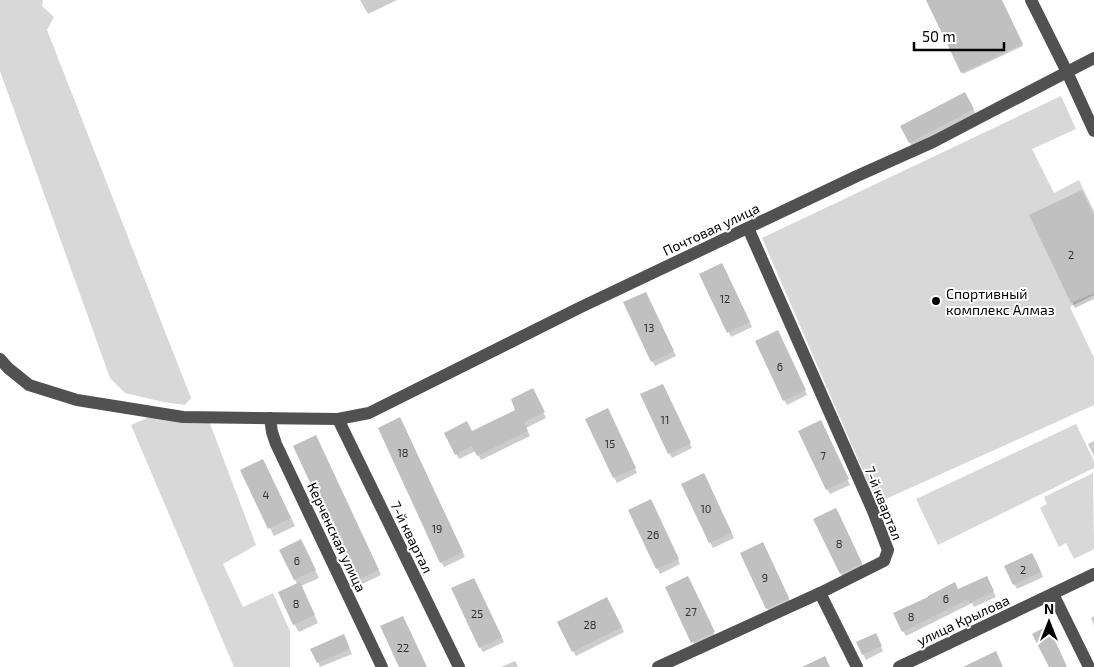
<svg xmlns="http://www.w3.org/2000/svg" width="1094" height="667" font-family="'Exo 2',sans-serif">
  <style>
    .green { fill: #d8d8d8 }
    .shadow { fill: #0003 }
    .building { fill: #c0c0c0 }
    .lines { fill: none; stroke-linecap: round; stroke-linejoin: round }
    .minor { stroke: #515151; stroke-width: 12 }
    .poi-dot { fill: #000; stroke: #fff; stroke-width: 2 }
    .labels { text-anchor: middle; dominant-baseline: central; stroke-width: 4; stroke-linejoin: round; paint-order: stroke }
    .number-label { font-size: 11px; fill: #303030 }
    .street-label { font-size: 14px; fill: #000; stroke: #fff }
    .poi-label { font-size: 14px; fill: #000; stroke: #fff; text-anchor: start }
  </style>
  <rect width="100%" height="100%" fill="#fff"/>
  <!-- green -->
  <g class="green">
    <polygon points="0,0 43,0 42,6 54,17 47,30 191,398 185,405 163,402 125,393 110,378 0,71"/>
    <polygon points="1061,96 1076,129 1032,149 1054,193 1079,180 1094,211 1094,295 1070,307 1094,358 1094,405 877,503 762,238"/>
    <polygon points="154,415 209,421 256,545 223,564 243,607 273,593 290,631 290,667 234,667 131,425"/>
    <polygon points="1076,424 1094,461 1094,468 938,545 916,499"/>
    <polygon points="1093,473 1094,549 1074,559 1066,543 1059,547 1040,508 1047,504 1044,497"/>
  </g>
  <!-- shadow -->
  <g class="shadow">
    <polygon points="360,0 397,0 368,14"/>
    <polygon points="927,0 1001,0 1023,46 963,74"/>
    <polygon points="969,101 978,118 914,150 901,127"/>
    <polygon points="1031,215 1094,217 1094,299 1075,308"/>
    <polygon points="725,269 752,327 731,337 701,274"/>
    <polygon points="648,298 676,356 655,366 652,361"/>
    <polygon points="780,337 807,395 787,405 784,400"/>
    <polygon points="665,390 692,448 672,458 669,453"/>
    <polygon points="535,395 546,418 526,428 530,436 481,460 476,451 459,459 456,454 472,432 517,410"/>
    <polygon points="610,415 637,473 617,483 586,420"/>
    <polygon points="403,424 465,557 444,567 441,562"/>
    <polygon points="823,427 850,485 830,494 827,489"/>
    <polygon points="1094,441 1094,456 1088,444"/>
    <polygon points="318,442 381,575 360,585 357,580"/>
    <polygon points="267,468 295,526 274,536 242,470"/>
    <polygon points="706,480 734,538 713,548 683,485"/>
    <polygon points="653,506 680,564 660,574 629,511"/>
    <polygon points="839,514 864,568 844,578 841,574"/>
    <polygon points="765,548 791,603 770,613 767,608"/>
    <polygon points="305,549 319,578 301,586 318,623 299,632 294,624 297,584 295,580"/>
    <polygon points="1035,559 1043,577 1017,589 1014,584"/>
    <polygon points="989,582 996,597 974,607 972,603 906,636 903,631 958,591"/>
    <polygon points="690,583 716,638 695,647 693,642"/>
    <polygon points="476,584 504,642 483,652 480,647"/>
    <polygon points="610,604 624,632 576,656 573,651"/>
    <polygon points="1094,616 1094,625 1091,618"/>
    <polygon points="878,640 883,651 866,660 858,643"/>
    <polygon points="346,641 352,654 320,667 312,649"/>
    <polygon points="515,661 518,667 501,667"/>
  </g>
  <!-- building -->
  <g class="building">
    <polygon points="926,0 1002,0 1023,44 961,73"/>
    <polygon points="965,92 974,109 909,143 900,126"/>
    <polygon points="1082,190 1094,215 1094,293 1071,303 1029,215"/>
    <polygon points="722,263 750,322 727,333 699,274"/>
    <polygon points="646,292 674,351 651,362 623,302"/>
    <polygon points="778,330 806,390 783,401 755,341"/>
    <polygon points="663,384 691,443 668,454 640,394"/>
    <polygon points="533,388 545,412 524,422 528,431 477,456 472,446 455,455 444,433 467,421 472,431 515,410 511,399"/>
    <polygon points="608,408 636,468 613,478 585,419"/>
    <polygon points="400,417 463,552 440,563 378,428"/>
    <polygon points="821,420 849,479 826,490 798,431"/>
    <polygon points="316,435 379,570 356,581 293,446"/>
    <polygon points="263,459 291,518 268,529 240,470"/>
    <polygon points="704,473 732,533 709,543 681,484"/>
    <polygon points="651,499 679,559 656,569 628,510"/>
    <polygon points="836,508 862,563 840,574 813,519"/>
    <polygon points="301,539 316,570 294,580 279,550"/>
    <polygon points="763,542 789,598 766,609 740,553"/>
    <polygon points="1032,553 1041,572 1013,585 1004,566"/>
    <polygon points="688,576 715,632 691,643 665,587"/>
    <polygon points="987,576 994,591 970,603 968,599 902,632 893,613 928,597 928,596 955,582 958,589"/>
    <polygon points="474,578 502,637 479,648 451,588"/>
    <polygon points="300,582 315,615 293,625 278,592"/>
    <polygon points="607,597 622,627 572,652 557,622"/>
    <polygon points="403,616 427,667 399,667 380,626"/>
    <polygon points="1047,626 1059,649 1067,667 1049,667 1032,634"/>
    <polygon points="876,633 882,646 862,655 856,642"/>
    <polygon points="344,634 350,649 317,663 310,649"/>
    <polygon points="996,651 1003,667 963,667"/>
    <polygon points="825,656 830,667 802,667"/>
  </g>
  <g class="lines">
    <!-- minor -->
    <g class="minor">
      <polyline points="1031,0 1067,72 1094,131"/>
      <polyline points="0,359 8,368 29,385 77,400 183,417 338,419 369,413 581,307 857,176 933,142 1067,72 1094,58"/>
      <polyline points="270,418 272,432 276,444 382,667"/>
      <polyline points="338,419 459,667"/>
      <polyline points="820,593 857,667"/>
      <polyline points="1053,594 1089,667"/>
      <polyline points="658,667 820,593 884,561 888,550 873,511 748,228"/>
      <polyline points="899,667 1094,574"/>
    </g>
  </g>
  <!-- markers -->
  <circle class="poi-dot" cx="936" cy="301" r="5"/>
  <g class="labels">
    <!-- number labels -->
    <g class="number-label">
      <text x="1071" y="254">2</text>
      <text x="725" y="298">12</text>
      <text x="649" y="327">13</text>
      <text x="780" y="366">6</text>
      <text x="665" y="419">11</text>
      <text x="610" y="443">15</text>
      <text x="403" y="452">18</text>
      <text x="823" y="455">7</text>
      <text x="266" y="494">4</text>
      <text x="706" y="508">10</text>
      <text x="437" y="528">19</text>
      <text x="653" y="534">26</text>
      <text x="839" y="543">8</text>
      <text x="297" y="560">6</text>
      <text x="1023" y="569">2</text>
      <text x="765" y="577">9</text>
      <text x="946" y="598">6</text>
      <text x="296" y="603">8</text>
      <text x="691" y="611">27</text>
      <text x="477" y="613">25</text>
      <text x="911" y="616">8</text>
      <text x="590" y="624">28</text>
      <text x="403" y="647">22</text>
    </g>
    <!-- street labels -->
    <g class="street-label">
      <text transform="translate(711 229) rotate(-25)">Почтовая улица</text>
      <text transform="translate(884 503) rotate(68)">7-й квартал</text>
      <text transform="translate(337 537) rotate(65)">Керченская улица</text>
      <text transform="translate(412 537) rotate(64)">7-й квартал</text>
      <text transform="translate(963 620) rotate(-25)">улица Крылова</text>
    </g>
    <!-- poi labels -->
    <g class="poi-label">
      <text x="946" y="293">Спортивный<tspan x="946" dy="16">комплекс Алмаз</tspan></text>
    </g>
  </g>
  <!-- north arrow -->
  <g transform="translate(1049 622)" stroke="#ffffff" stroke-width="4" paint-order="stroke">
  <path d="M0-4L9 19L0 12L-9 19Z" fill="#000000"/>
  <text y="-8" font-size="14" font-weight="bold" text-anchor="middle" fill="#000000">N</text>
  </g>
  <!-- scale -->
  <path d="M914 42v8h90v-8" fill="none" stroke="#000000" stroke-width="2.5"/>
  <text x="922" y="42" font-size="15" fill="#000000" stroke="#ffffff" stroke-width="4" paint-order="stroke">50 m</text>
</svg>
